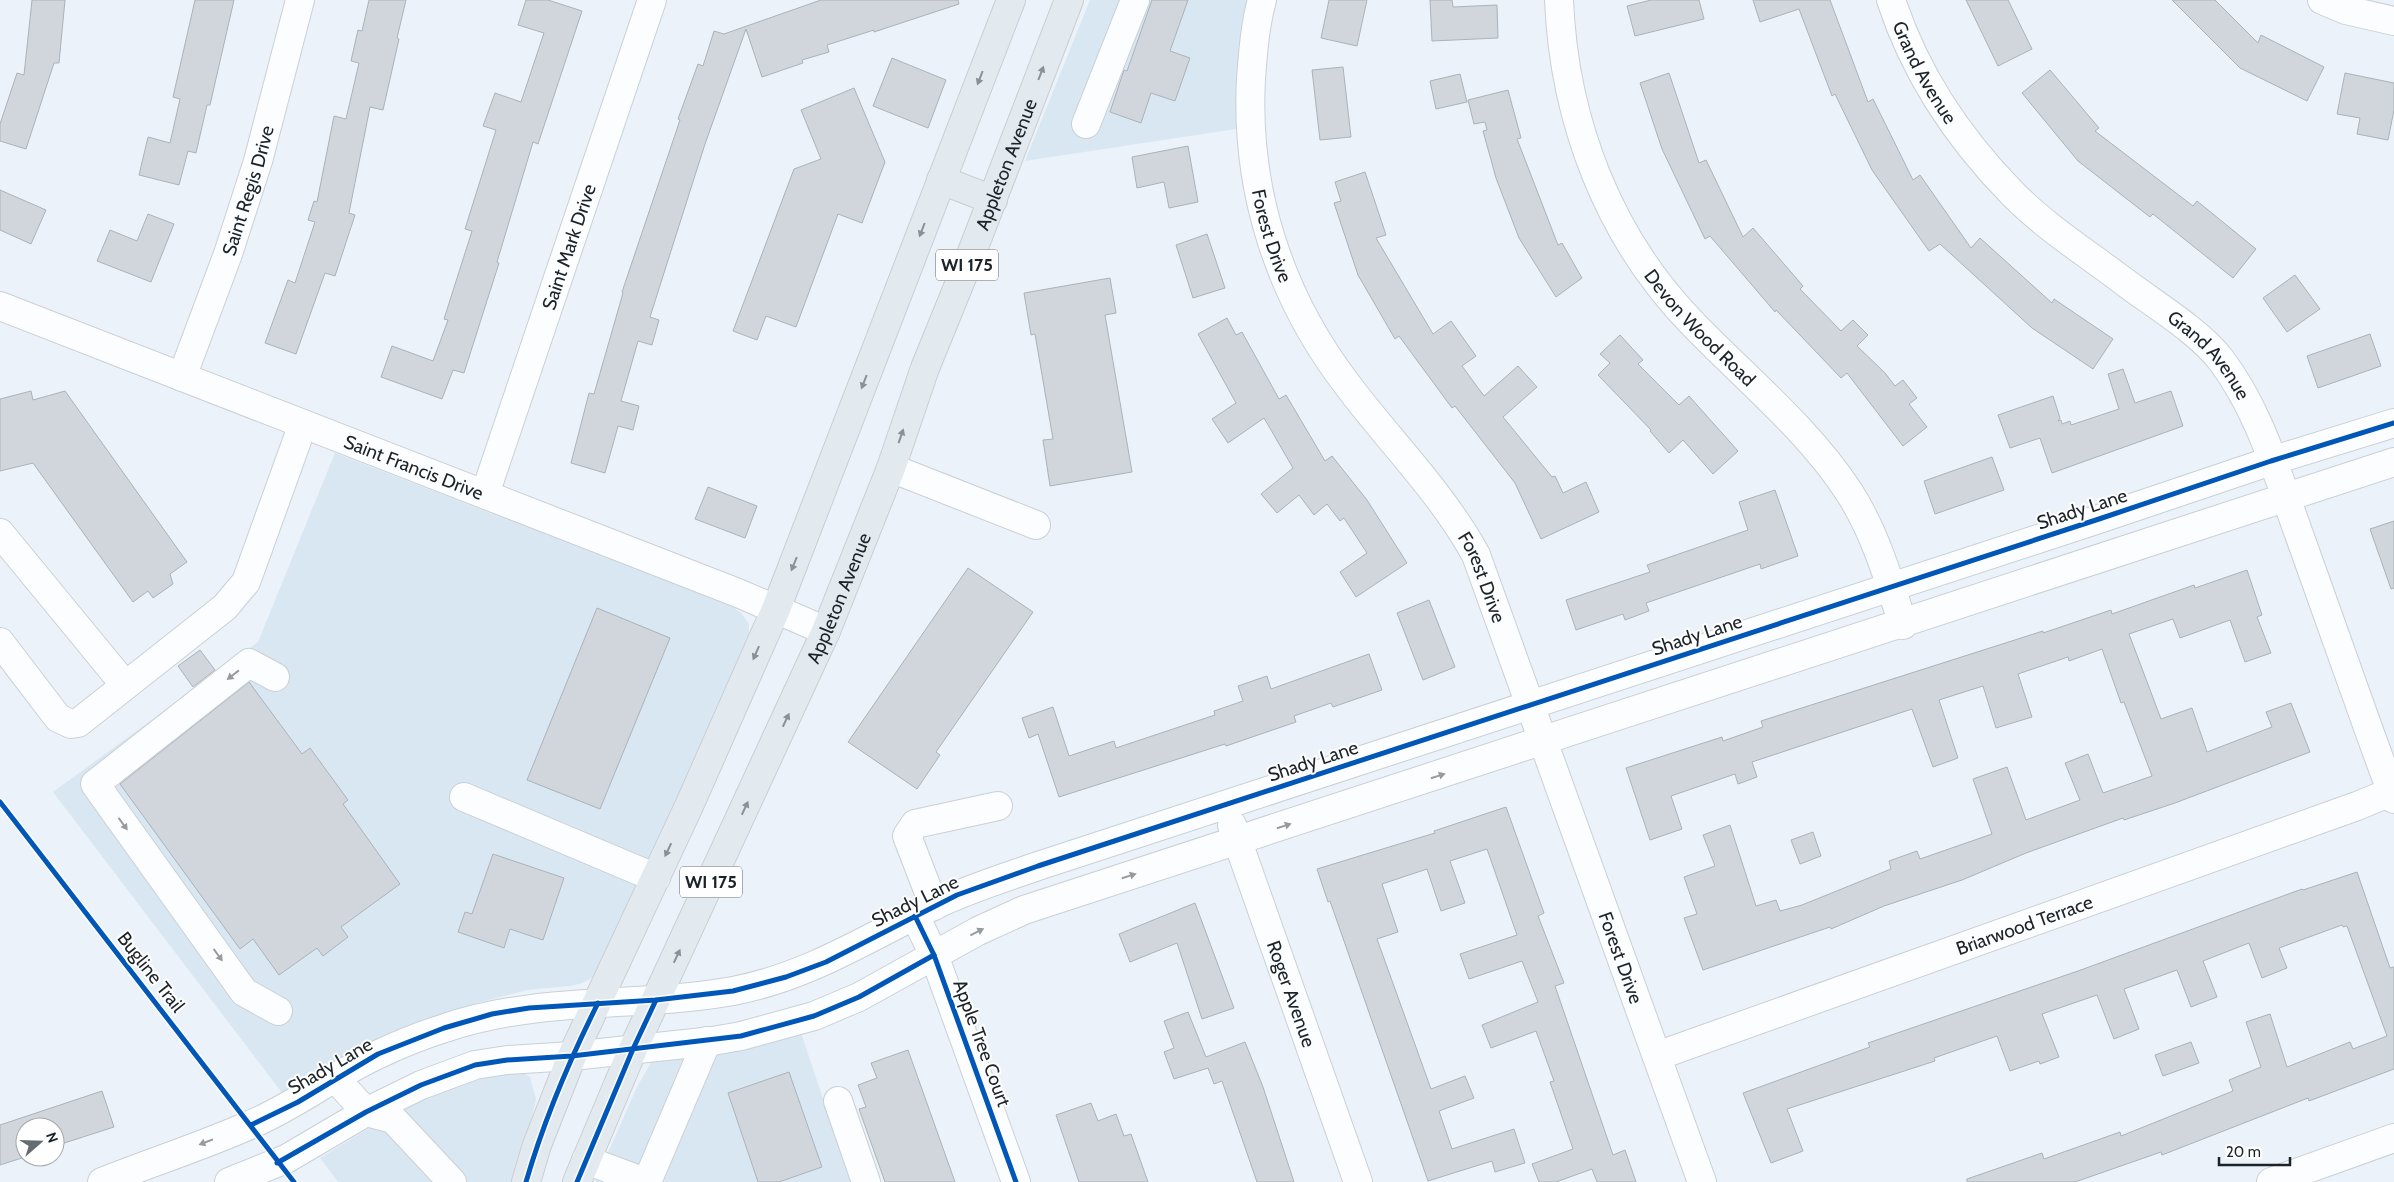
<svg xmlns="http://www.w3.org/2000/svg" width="2394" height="1182" font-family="Cabin,sans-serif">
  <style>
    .built { fill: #d9e7f3 }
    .building { fill: #d0d6dc; stroke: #abb2b8 }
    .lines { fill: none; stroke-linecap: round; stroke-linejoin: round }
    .minor-casing { stroke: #c9d0d6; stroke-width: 30 }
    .major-casing { stroke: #caced2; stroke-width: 30 }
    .minor { stroke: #fcfdfe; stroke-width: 28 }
    .major { stroke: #e2eaf0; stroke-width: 28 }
    .cycleway-casing { stroke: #fefefe; stroke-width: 8 }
    .cycleway { stroke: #0057b8; stroke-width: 5 }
    .oneway { fill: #899096 }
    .oneway2 { fill: #979b9e }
    .labels { text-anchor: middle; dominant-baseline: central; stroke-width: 4; stroke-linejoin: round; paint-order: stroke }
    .shield { fill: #fefefe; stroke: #606568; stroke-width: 1 }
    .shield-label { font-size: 18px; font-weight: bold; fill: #1c2328 }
    .street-label { font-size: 19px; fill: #1c2328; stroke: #fefefe }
  </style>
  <rect width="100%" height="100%" fill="#ebf2f9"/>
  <!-- built -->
  <g class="built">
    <polygon points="1090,0 1248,0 1240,43 1236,80 1236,129 1025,161"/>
    <polygon points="335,453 733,607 742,614 749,624 749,635 745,650 601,964 593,977 583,983 570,986 527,990 477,1003 419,1022 283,1094 53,792 258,642"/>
    <polygon points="801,1033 851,1182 595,1182 637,1087 652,1061 677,1055 729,1052"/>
    <polygon points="504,1071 521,1071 530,1077 536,1099 528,1135 515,1182 338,1182 320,1158 394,1113 425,1098"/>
  </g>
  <!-- building -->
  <g class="building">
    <polygon points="32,0 65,0 59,63 54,63 26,149 0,141 0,124 17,73 24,75"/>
    <polygon points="195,0 234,0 210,105 207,105 196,153 188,151 179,185 139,175 148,137 170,143 180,99 173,97"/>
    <polygon points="369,0 406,0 397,38 399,39 383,110 370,107 349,213 355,215 335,276 325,273 296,354 265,343 288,280 295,283 315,222 308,220 314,201 317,202 334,116 346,119 359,63 351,61 358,30 362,31"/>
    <polygon points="526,0 548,0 582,11 538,144 533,142 497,262 499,263 464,373 453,370 442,399 381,377 392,346 433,361 448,320 444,319 472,231 465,229 496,130 483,126 495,93 521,102 544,33 518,25"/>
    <polygon points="821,0 958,0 959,4 874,32 874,30 827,45 829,52 802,60 803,63 762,77 746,29 705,144 650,317 659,320 652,345 638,341 621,401 639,406 633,430 618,426 605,473 571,463 589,393 594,394 623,293 622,292 680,120 678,119 698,64 703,66 714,31 724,34"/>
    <polygon points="1152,0 1188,0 1170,51 1190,58 1175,101 1151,93 1141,123 1110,112 1124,70 1127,71"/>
    <polygon points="1329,0 1367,0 1357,46 1321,38"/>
    <polygon points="1430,0 1452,0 1453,7 1497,5 1498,38 1432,41"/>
    <polygon points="1651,0 1699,0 1704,19 1635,36 1627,6"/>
    <polygon points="1753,0 1830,0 1868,102 1873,99 1913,180 1920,175 1971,248 1980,238 2052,303 2054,299 2113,339 2093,369 2032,328 1940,244 1929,251 1872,170 1835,94 1832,96 1799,9 1760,22"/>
    <polygon points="1966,0 2008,0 2032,49 1998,66"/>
    <polygon points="2172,0 2215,0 2258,43 2261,35 2324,67 2307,101 2240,68"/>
    <polygon points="892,58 946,80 928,128 873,106"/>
    <polygon points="1343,67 1351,137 1320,140 1312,70"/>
    <polygon points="2050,70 2099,128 2095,131 2193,206 2197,201 2256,249 2233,278 2153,214 2150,217 2078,161 2022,93"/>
    <polygon points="1669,73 1699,163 1706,160 1743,237 1753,228 1803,286 1800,289 1841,331 1853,320 1868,335 1857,346 1885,373 1895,386 1903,380 1917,398 1909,404 1927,427 1903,446 1847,373 1841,378 1776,310 1775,312 1710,236 1705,239 1662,149 1640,83"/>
    <polygon points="2345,73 2394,83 2394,110 2388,140 2357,134 2360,118 2337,114"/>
    <polygon points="1460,74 1467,102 1436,109 1430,81"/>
    <polygon points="854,88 885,162 862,223 838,214 796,327 766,316 757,340 733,331 794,169 821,159 801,110"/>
    <polygon points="1508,90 1521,138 1517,139 1558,245 1562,243 1582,278 1556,297 1519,238 1496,178 1483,131 1487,130 1485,122 1474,124 1468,100"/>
    <polygon points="1188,146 1198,202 1169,208 1164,182 1137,188 1132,157"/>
    <polygon points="1365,172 1386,235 1376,238 1433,334 1451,321 1476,356 1462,366 1484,396 1518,366 1537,387 1503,417 1552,477 1555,476 1563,493 1586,482 1599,512 1541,539 1515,483 1455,406 1452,408 1399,336 1395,339 1358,275 1334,203 1341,201 1335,182"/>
    <polygon points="0,190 46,210 31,244 0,230"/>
    <polygon points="148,214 174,224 151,282 97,261 110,230 137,241"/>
    <polygon points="1207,234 1225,288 1193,298 1176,245"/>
    <polygon points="2295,275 2320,309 2287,332 2263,298"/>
    <polygon points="1110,278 1116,313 1105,315 1132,472 1050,486 1043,440 1053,439 1035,334 1031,335 1024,293"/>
    <polygon points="1227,318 1236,335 1242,332 1279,399 1286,395 1325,461 1332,456 1367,500 1407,563 1356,597 1340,572 1367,553 1344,518 1340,521 1327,504 1314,515 1299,495 1277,513 1261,494 1293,468 1264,418 1228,443 1212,419 1236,403 1198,334"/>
    <polygon points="2370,334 2381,366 2318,388 2307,356"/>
    <polygon points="1620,335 1643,360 1638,364 1679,405 1689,396 1738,451 1713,474 1683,440 1669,453 1650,431 1651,430 1598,375 1610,363 1600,354"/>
    <polygon points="2123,369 2135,403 2171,391 2183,426 2052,473 2040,438 2010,448 1998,415 2053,396 2060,418 2058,421 2061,420 2062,424 2070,421 2071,425 2119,409 2108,374"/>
    <polygon points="31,391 33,400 65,391 187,562 170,574 173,584 153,598 148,591 133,602 33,463 0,471 0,399"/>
    <polygon points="1992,457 2004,490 1935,514 1924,481"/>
    <polygon points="708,487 757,506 745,538 695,519"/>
    <polygon points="1775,490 1798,556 1761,569 1760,564 1646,603 1649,611 1625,620 1623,614 1576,630 1566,600 1650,572 1647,565 1748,530 1739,502"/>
    <polygon points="2394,521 2394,588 2391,589 2370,529"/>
    <polygon points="968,568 1033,612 936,752 940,755 917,789 848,742"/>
    <polygon points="2247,570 2262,615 2257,617 2271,653 2245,662 2230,620 2180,638 2173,619 2129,634 2161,719 2192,708 2207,752 2272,727 2266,712 2291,703 2310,752 2175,803 2124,820 2123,818 2026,853 1962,880 1884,906 1831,929 1830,927 1703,970 1684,918 1697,914 1684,877 1715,866 1703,835 1730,825 1756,906 1776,900 1780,911 1802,905 1891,869 1889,861 1917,851 1920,859 1992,834 1973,779 2007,767 2026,820 2080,800 2065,763 2088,754 2103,793 2152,776 2124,702 2121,703 2102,649 2069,661 2068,657 2018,674 2032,717 1996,728 1983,686 1939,700 1958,758 1933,767 1912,709 1752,762 1757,777 1738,784 1735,774 1671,796 1682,829 1650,840 1626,768 1722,737 1723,741 1763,727 1761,721 2043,631 2043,633 2111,610 2112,614 2194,585 2195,588"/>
    <polygon points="1429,600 1455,667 1423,680 1397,613"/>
    <polygon points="597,608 670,638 600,809 527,780"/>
    <polygon points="200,650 215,670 193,687 178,666"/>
    <polygon points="1369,654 1382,690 1333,707 1331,703 1294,716 1296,722 1226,746 1225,744 1059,797 1038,734 1029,738 1022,718 1053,707 1069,756 1114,741 1116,748 1215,715 1214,711 1243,701 1238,686 1267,676 1271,689"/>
    <polygon points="249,682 302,754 310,748 348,800 343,804 400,884 341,927 348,937 323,956 317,948 279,975 253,939 240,949 120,784"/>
    <polygon points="1506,807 1544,913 1538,916 1564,983 1555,986 1613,1155 1625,1150 1636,1182 1597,1182 1592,1169 1556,1182 1539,1182 1532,1164 1573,1149 1550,1082 1554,1081 1536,1031 1491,1048 1482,1025 1538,1002 1522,961 1469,979 1460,954 1517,935 1487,849 1450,861 1465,903 1441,911 1427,869 1382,884 1398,932 1377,939 1431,1089 1465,1076 1474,1098 1439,1111 1452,1149 1514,1129 1525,1163 1495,1172 1492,1161 1428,1181 1330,901 1328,902 1317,869 1435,833 1434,831"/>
    <polygon points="1813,832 1821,856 1800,864 1791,840"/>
    <polygon points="493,854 564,878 543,940 510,929 504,948 458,932 465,912 472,914"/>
    <polygon points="2357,872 2390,968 2394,967 2394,1069 2309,1101 2308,1098 2162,1155 2161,1152 2075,1182 1967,1182 1967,1179 2042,1153 2044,1159 2120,1132 2121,1136 2233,1091 2229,1080 2261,1067 2246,1022 2270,1014 2287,1067 2350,1042 2353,1049 2387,1036 2347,926 2343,927 2342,925 2279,948 2287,968 2262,978 2249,943 2203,961 2217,997 2191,1007 2177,970 2124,989 2139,1029 2114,1039 2097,995 2042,1014 2059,1057 2040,1064 2039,1061 2010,1071 1997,1036 1934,1058 1935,1061 1787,1109 1803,1151 1771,1163 1743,1093 1870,1047 1868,1043 2078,971 2302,889 2303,890"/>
    <polygon points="1195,903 1234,1008 1202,1019 1177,943 1130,962 1119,934"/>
    <polygon points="1188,1012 1206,1057 1245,1042 1263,1087 1294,1182 1257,1182 1222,1081 1214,1084 1208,1068 1174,1079 1164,1052 1174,1048 1164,1021"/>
    <polygon points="2191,1042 2199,1063 2163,1076 2155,1055"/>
    <polygon points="908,1050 955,1182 885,1182 859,1109 866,1107 858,1085 877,1078 871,1063"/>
    <polygon points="789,1072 822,1167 779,1182 758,1182 728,1093"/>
    <polygon points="102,1091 114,1127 55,1146 55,1127 25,1127 25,1157 0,1165 0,1125"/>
    <polygon points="1091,1103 1098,1121 1116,1114 1124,1136 1131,1134 1148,1182 1079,1182 1056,1115"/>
  </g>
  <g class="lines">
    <!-- minor casing -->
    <g class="minor-casing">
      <g id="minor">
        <path id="s1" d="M 1262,0 C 1255,25 1253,52 1251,79 C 1245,189 1279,295 1346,383 C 1389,441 1441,491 1476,555 L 1702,1182"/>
        <path id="s2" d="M 1559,0 C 1564,120 1608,237 1693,324 C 1745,378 1808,429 1849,492 C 1875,532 1889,580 1903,625"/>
        <path id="s3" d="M 1891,0 C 1915,73 1958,138 2012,193 C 2044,226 2085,252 2122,280 C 2152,303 2199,331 2221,360 C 2260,411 2278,477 2300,537 C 2331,625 2362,712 2394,799"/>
        <polyline points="2322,0 2346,10 2394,21"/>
        <polyline points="1086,124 1135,0"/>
        <path id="s4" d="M 0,306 L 738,593 L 826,631"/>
        <path id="s5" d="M 182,377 L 228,254 L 258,161 L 300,0"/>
        <polyline points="891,468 1036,525"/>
        <path id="s6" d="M 485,494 L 652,0"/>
        <polyline points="0,533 125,685"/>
        <polyline points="0,642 58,718 71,724 78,723 225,607 246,582 303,424"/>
        <polyline points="275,677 249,663 95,784 244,992 278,1011"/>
        <polyline points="464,797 656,878"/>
        <path id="s7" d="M 1232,825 L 1358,1182"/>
        <polyline points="934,906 907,836 915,824 998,806"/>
        <polyline points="915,916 934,955 1016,1182"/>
        <path id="s8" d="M 1657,1056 L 2357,806 L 2391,792"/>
        <polyline points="336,1079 366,1112 393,1119 452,1182"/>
        <polyline points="838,1101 866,1182"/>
        <polyline points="586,1160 645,1182"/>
        <path d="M 102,1182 C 152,1162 203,1146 252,1124 C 297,1105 335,1074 379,1054 C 400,1044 423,1035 445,1028 C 538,996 637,1008 733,991 C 807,977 868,938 935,905 C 968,889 1004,878 1038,866 L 2099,519 L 2271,461 L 2394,423"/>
        <polyline points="229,1182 286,1159 366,1112 421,1085 475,1065 507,1060 572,1056 713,1041 741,1036 814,1016 859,997 978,931 1024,910 2394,462"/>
        <polyline points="647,1182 707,1041"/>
        <polyline points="2271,1182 2394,1138"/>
      </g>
    </g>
    <!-- major casing -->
    <g class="major-casing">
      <g id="major">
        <polyline points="941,180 993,200"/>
        <polyline points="526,1182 537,1145 572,1056 689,806 776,609 1011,0"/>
        <path id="s9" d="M 577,1182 L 633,1049 L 826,631 L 891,468 L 925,368 L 969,260 L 1069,0"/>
      </g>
    </g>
    <!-- minor -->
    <use href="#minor" class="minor"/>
    <!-- major -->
    <use href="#major" class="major"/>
    <!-- cycleway casing -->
    <g class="cycleway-casing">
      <g id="cycleway">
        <polyline points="0,802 294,1182"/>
        <polyline points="915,916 934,955 1016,1182"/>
        <polyline points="251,1125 298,1102 378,1054 444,1028 492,1014 529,1008 656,1000 733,991 786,977 826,962 957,895 1038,866 2099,519 2271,461 2394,423"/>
        <polyline points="277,1163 366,1112 421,1085 475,1065 507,1060 572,1056 741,1036 814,1016 859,997 934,955"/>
        <path d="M 526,1182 C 544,1120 569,1061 598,1003"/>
        <polyline points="577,1182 633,1049 656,1000"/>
      </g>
    </g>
    <!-- cycleway -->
    <use href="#cycleway" class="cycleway"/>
  </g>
  <!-- one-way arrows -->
  <defs><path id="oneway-solid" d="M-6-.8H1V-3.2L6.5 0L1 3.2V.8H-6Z" transform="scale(1.25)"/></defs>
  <g class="oneway">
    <use href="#oneway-solid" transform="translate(1041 73) rotate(-69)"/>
    <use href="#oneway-solid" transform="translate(980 78) rotate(111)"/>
    <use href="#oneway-solid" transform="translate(922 230) rotate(111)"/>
    <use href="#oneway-solid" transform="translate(864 382) rotate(111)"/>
    <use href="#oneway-solid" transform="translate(901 436) rotate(-71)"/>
    <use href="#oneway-solid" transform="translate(794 564) rotate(112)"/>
    <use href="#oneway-solid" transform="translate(756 653) rotate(114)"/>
    <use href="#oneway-solid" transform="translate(786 720) rotate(-65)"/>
    <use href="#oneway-solid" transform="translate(745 808) rotate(-65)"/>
    <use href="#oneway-solid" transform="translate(668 850) rotate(115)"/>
    <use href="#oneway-solid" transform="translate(677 956) rotate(-65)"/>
  </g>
  <g class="oneway2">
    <use href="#oneway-solid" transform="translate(233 675) rotate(142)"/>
    <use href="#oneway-solid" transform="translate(1438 776) rotate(-18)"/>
    <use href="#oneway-solid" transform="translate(123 824) rotate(54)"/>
    <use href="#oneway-solid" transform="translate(1284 826) rotate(-18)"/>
    <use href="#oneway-solid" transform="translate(1129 876) rotate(-18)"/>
    <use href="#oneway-solid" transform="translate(977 932) rotate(-27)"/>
    <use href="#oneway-solid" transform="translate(218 955) rotate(54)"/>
    <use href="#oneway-solid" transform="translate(206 1142) rotate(159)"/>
  </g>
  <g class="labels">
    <!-- shield labels -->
    <g class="shield">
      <rect x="936" y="249.5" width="62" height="31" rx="4"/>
      <rect x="680" y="866.5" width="62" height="31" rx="4"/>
    </g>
    <g class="shield-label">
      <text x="967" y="265">WI 175</text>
      <text x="711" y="882">WI 175</text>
    </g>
    <!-- street labels -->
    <g class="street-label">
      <text stroke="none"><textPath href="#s3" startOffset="80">Grand Avenue</textPath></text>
      <text stroke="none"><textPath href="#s9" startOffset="1105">Appleton Avenue</textPath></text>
      <text stroke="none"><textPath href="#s5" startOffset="198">Saint Regis Drive</textPath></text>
      <text stroke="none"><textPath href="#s1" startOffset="239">Forest Drive</textPath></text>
      <text stroke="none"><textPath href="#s6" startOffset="261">Saint Mark Drive</textPath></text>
      <text stroke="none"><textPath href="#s2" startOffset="366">Devon Wood Road</textPath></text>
      <text stroke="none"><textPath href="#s3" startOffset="486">Grand Avenue</textPath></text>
      <text stroke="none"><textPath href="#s4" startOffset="444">Saint Francis Drive</textPath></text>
      <text transform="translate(2082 509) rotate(-18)">Shady Lane</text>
      <text stroke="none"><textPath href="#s1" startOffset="644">Forest Drive</textPath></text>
      <text stroke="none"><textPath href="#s9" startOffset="640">Appleton Avenue</textPath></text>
      <text transform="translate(1697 635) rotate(-18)">Shady Lane</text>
      <text transform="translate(1313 761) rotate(-18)">Shady Lane</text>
      <text transform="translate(915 901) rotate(-26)">Shady Lane</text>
      <text stroke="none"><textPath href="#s8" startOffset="390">Briarwood Terrace</textPath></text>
      <text stroke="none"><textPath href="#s1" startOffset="1049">Forest Drive</textPath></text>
      <text transform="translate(151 972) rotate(52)">Bugline Trail</text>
      <text stroke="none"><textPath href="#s7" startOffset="179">Roger Avenue</textPath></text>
      <text transform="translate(982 1043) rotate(70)">Apple Tree Court</text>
      <text transform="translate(330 1066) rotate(-30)">Shady Lane</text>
    </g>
  </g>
  <!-- north arrow -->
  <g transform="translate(40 1142) rotate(70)"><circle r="24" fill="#fefefe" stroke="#a4a6a8"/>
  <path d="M0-4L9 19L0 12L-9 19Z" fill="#646b71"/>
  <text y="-8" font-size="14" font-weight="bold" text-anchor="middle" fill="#1c2328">N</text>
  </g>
  <!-- scale -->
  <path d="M2219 1157v8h71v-8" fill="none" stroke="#1c2328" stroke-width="2.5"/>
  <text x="2226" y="1157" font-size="15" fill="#1c2328" stroke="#fefefe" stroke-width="4" paint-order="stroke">20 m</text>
</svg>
